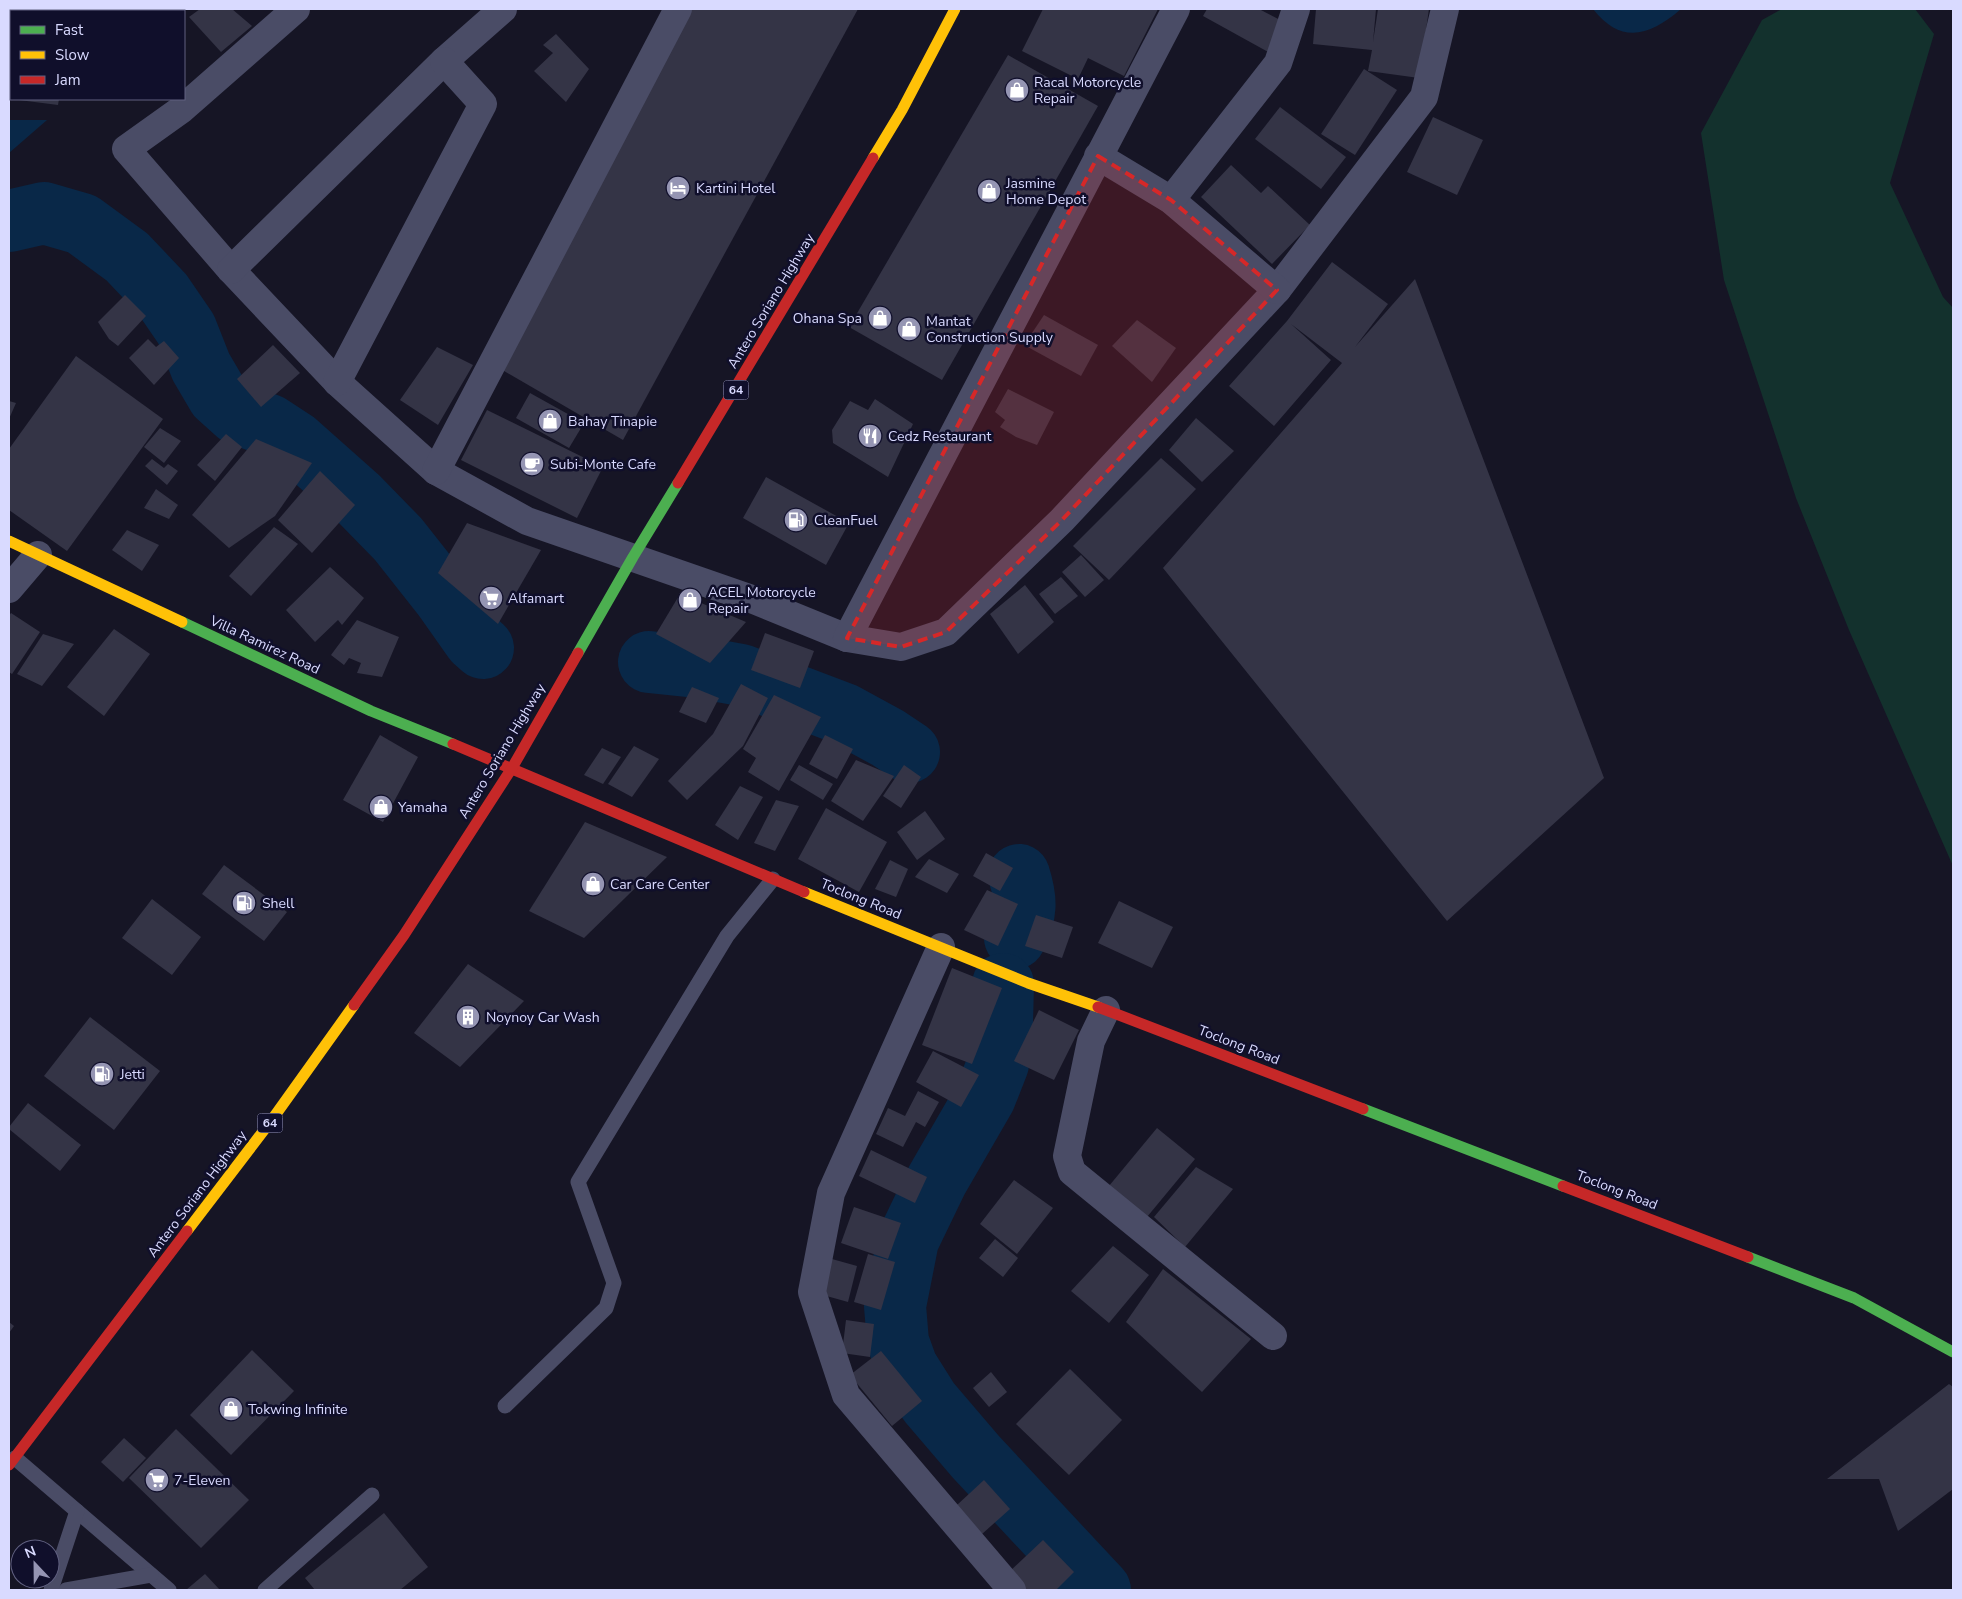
<svg xmlns="http://www.w3.org/2000/svg" width="1962" height="1599" font-family="'Nunito Sans',sans-serif">
  <style>
    .green { fill: #13312d }
    .water { fill: #092848 }
    .lines { fill: none; stroke-linecap: round; stroke-linejoin: round }
    .river { stroke: #092848; stroke-width: 62 }
    .building { fill: #343446 }
    .lane { stroke: #4a4c66; stroke-width: 15 }
    .street { stroke: #4a4c66; stroke-width: 28 }
    .fast { stroke: #4caf50; stroke-width: 11 }
    .slow { stroke: #ffc107; stroke-width: 11 }
    .jam { stroke: #c62828; stroke-width: 11 }
    .marked { fill: #d62828; fill-opacity: 0.2; stroke: #d62828; stroke-width: 4; stroke-dasharray: 10 6; stroke-linejoin: round }
    .labels { text-anchor: middle; dominant-baseline: central; stroke-width: 5; stroke-linejoin: round; paint-order: stroke }
    .shield { fill: #100f2b; stroke: #9d9dbf; stroke-width: 1 }
    .shield-label { font-size: 12px; font-weight: bold; fill: #d9daff }
    .poi-label { font-size: 14px; fill: #d9daff; stroke: #100f2b; text-anchor: start }
    .street-label { font-size: 14px; fill: #d9daff; stroke: #100f2b }
  </style>
  <rect width="100%" height="100%" fill="#161525"/>
  <!-- green -->
  <polygon class="green" points="1782,9 1915,9 1934,34 1890,183 1943,297 1953,308 1953,866 1849,630 1796,498 1724,280 1701,133 1762,20"/>
  <!-- water -->
  <g class="water">
    <path d="M 1593,9 L 1681,9 C 1650,36 1621,45 1593,9 Z"/>
    <polygon points="9,120 47,120 9,153"/>
  </g>
  <g class="lines">
    <!-- river -->
    <g class="river">
      <polyline points="9,221 44,213 82,224 127,257 162,294 186,329 201,367 218,396 238,414 269,425 295,442 358,498 398,539 443,596 474,640 483,648"/>
      <polyline points="649,662 697,667 741,675 844,714 888,738 909,752"/>
      <path d="M 1015,938 C 1027,914 1027,900 1019,875"/>
      <polyline points="1003,984 1002,1023 998,1064 985,1097 937,1180 908,1240 895,1306 898,1342 907,1367 929,1402 976,1457 1100,1590"/>
    </g>
  </g>
  <!-- building -->
  <g class="building">
    <polygon points="9,9 82,9 86,11 11,11 11,42 9,40"/>
    <polygon points="111,9 130,9 128,11 114,11"/>
    <polygon points="200,9 232,9 252,26 221,52 189,17"/>
    <polygon points="691,9 858,9 623,440 499,368"/>
    <polygon points="1043,9 1158,9 1124,76 1088,58 1078,79 1022,51"/>
    <polygon points="1207,9 1259,9 1286,23 1270,53 1203,16"/>
    <polygon points="1316,9 1376,9 1373,42 1378,9 1429,9 1419,78 1368,71 1372,50 1313,44"/>
    <polygon points="556,34 589,69 566,102 534,71 553,53 543,45"/>
    <polygon points="1008,55 1098,106 942,380 849,327"/>
    <polygon points="1364,69 1397,90 1355,155 1321,134"/>
    <polygon points="11,99 59,99 58,105"/>
    <polygon points="1280,107 1346,157 1321,189 1255,139"/>
    <polygon points="1433,117 1483,140 1457,195 1407,172"/>
    <polygon points="1231,165 1261,193 1268,186 1310,225 1272,264 1201,197"/>
    <polygon points="1332,262 1388,304 1355,347 1415,279 1604,778 1447,921 1163,568 1342,363 1291,324 1331,360 1274,426 1229,386 1287,321"/>
    <polygon points="125,295 146,316 118,346 109,339 98,322"/>
    <polygon points="1044,315 1098,345 1081,376 1024,345"/>
    <polygon points="1137,320 1176,348 1152,382 1112,346"/>
    <polygon points="148,339 156,347 164,341 179,358 154,385 129,358"/>
    <polygon points="273,345 300,373 261,407 237,379"/>
    <polygon points="437,347 473,365 438,425 400,400"/>
    <polygon points="76,356 163,419 67,551 9,510 9,449"/>
    <polygon points="1008,389 1054,412 1037,445 1016,437 1000,427 1005,420 995,412"/>
    <polygon points="530,393 584,423 569,448 516,418"/>
    <polygon points="875,399 913,424 888,477 833,443 832,430 850,401 868,410"/>
    <polygon points="9,401 16,403 9,419"/>
    <polygon points="487,410 603,467 577,518 461,460"/>
    <polygon points="1196,418 1234,451 1202,482 1169,450"/>
    <polygon points="160,428 181,441 164,463 144,447"/>
    <polygon points="226,434 242,447 215,481 197,465"/>
    <polygon points="256,439 312,463 275,516 229,548 192,515"/>
    <polygon points="1161,458 1196,489 1109,580 1073,546"/>
    <polygon points="152,459 164,468 168,464 178,471 167,485 145,466"/>
    <polygon points="320,471 355,505 312,553 278,520"/>
    <polygon points="766,477 849,523 826,565 743,518"/>
    <polygon points="156,489 178,505 169,519 144,508"/>
    <polygon points="467,523 541,550 498,624 438,573"/>
    <polygon points="274,527 298,544 251,596 229,576"/>
    <polygon points="127,530 159,545 142,571 112,550"/>
    <polygon points="1081,555 1104,580 1085,597 1062,572"/>
    <polygon points="330,567 364,598 342,625 338,620 315,642 286,610"/>
    <polygon points="1061,577 1078,596 1055,614 1039,594"/>
    <polygon points="1025,585 1054,622 1018,654 990,614"/>
    <polygon points="680,594 746,622 710,663 656,634"/>
    <polygon points="11,613 40,632 12,674 9,672 9,616"/>
    <polygon points="357,620 399,637 382,677 357,673 361,663 349,658 344,665 331,655"/>
    <polygon points="114,629 150,654 104,716 67,687"/>
    <polygon points="765,633 814,651 800,688 751,670"/>
    <polygon points="43,634 74,644 42,686 17,674"/>
    <polygon points="741,684 768,698 743,746 687,800 668,781 713,734"/>
    <polygon points="692,687 719,698 706,723 679,712"/>
    <polygon points="774,695 821,717 779,791 748,772 756,758 743,749"/>
    <polygon points="380,735 418,757 383,822 343,800"/>
    <polygon points="825,735 853,749 837,779 809,764"/>
    <polygon points="634,746 659,759 632,797 608,784"/>
    <polygon points="602,748 621,757 603,784 584,775"/>
    <polygon points="856,760 894,776 863,821 831,801"/>
    <polygon points="799,765 833,784 823,800 790,780"/>
    <polygon points="904,765 921,777 901,808 883,796"/>
    <polygon points="740,786 763,797 738,840 715,825"/>
    <polygon points="776,800 799,806 775,851 754,843"/>
    <polygon points="826,808 887,842 859,892 798,859"/>
    <polygon points="925,811 945,839 917,860 897,832"/>
    <polygon points="585,822 667,857 584,938 529,911"/>
    <polygon points="986,853 1013,868 1000,891 973,876"/>
    <polygon points="929,859 959,874 947,893 915,877"/>
    <polygon points="890,860 908,869 896,897 875,889"/>
    <polygon points="224,865 287,912 264,941 202,894"/>
    <polygon points="987,890 1018,904 998,946 964,930"/>
    <polygon points="152,899 201,937 172,975 122,938"/>
    <polygon points="1119,901 1173,927 1152,968 1098,943"/>
    <polygon points="1036,915 1073,927 1062,958 1025,946"/>
    <polygon points="468,964 524,1001 460,1067 414,1033"/>
    <polygon points="952,968 1002,988 972,1064 922,1045"/>
    <polygon points="1039,1010 1079,1030 1054,1080 1014,1061"/>
    <polygon points="90,1017 160,1071 114,1130 44,1076"/>
    <polygon points="933,1051 979,1075 961,1107 916,1082"/>
    <polygon points="918,1091 939,1102 925,1127 916,1122 903,1147 876,1134 888,1108 905,1116"/>
    <polygon points="28,1103 81,1145 60,1171 9,1129 9,1127"/>
    <polygon points="1157,1128 1195,1159 1142,1223 1104,1192"/>
    <polygon points="871,1150 927,1177 915,1203 859,1176"/>
    <polygon points="1196,1167 1233,1189 1185,1247 1154,1217"/>
    <polygon points="1014,1180 1053,1208 1017,1254 980,1224"/>
    <polygon points="854,1207 901,1223 888,1259 841,1243"/>
    <polygon points="995,1239 1018,1258 1003,1277 979,1258"/>
    <polygon points="1113,1246 1149,1275 1109,1323 1071,1291"/>
    <polygon points="868,1254 895,1262 881,1310 854,1302"/>
    <polygon points="832,1259 857,1266 848,1302 823,1295"/>
    <polygon points="1163,1269 1251,1339 1202,1392 1126,1322"/>
    <polygon points="846,1320 874,1324 870,1357 842,1353"/>
    <polygon points="9,1322 14,1326 9,1333"/>
    <polygon points="252,1350 294,1391 231,1455 190,1415"/>
    <polygon points="881,1351 922,1401 892,1426 850,1375"/>
    <polygon points="1070,1369 1122,1420 1069,1475 1016,1424"/>
    <polygon points="991,1372 1007,1392 989,1407 973,1388"/>
    <polygon points="1949,1384 1953,1387 1953,1489 1898,1531 1879,1479 1827,1479"/>
    <polygon points="176,1429 249,1500 201,1548 129,1478"/>
    <polygon points="124,1438 146,1458 123,1482 101,1462"/>
    <polygon points="984,1480 1010,1509 982,1534 957,1505"/>
    <polygon points="384,1513 428,1567 400,1590 315,1590 305,1578"/>
    <polygon points="1043,1540 1074,1572 1056,1590 1026,1590 1009,1572"/>
    <polygon points="205,1574 220,1590 186,1590"/>
  </g>
  <g class="lines">
    <!-- lane -->
    <g class="lane">
      <polyline points="505,1406 606,1308 614,1283 578,1182 727,936 773,879"/>
      <polyline points="15,1458 169,1590"/>
      <polyline points="51,1590 77,1511"/>
      <polyline points="66,1590 151,1575"/>
      <polyline points="265,1590 372,1495"/>
    </g>
    <!-- street -->
    <g class="street">
      <polyline points="296,9 182,109 126,149 231,270 337,382 436,471 527,521 749,598 847,638 901,647 946,632 1062,520 1277,290 1424,97 1445,9"/>
      <polyline points="1098,156 1171,200 1277,290"/>
      <polyline points="1171,200 1278,63 1296,9"/>
      <polyline points="231,270 444,61 503,9"/>
      <polyline points="337,382 483,104 444,61"/>
      <polyline points="436,471 678,9"/>
      <polyline points="9,589 38,555"/>
      <polyline points="847,638 1176,9"/>
      <polyline points="941,947 831,1193 812,1292 846,1395 1012,1590"/>
      <polyline points="1106,1010 1091,1041 1067,1156 1072,1172 1273,1336"/>
    </g>
    <!-- fast -->
    <g class="fast">
      <polyline points="182,622 371,711 453,744"/>
      <polyline points="578,653 633,557 678,483"/>
      <polyline points="1363,1109 1563,1186"/>
      <polyline points="1748,1257 1854,1298 1953,1352"/>
    </g>
    <!-- slow -->
    <g class="slow">
      <polyline points="873,158 902,110 955,9"/>
      <polyline points="9,541 182,622"/>
      <polyline points="804,892 1028,983 1098,1007"/>
      <polyline points="187,1231 271,1121 354,1005"/>
    </g>
    <!-- jam -->
    <g class="jam">
      <polyline points="678,483 873,158"/>
      <polyline points="453,744 804,892"/>
      <polyline points="354,1005 404,935 512,768 578,653"/>
      <polyline points="1098,1007 1363,1109"/>
      <polyline points="1563,1186 1748,1257"/>
      <polyline points="9,1465 187,1231"/>
    </g>
  </g>
  <!-- marked area -->
  <path class="marked" d="M 1098,156 L 1171,200 L 1277,290 L 1062,520 L 946,632 L 901,647 L 847,638 Z"/>
  <!-- icons -->
  <defs>
    <g id="shop-disc" transform="scale(1.25)"><circle r="9.5" fill="#9595b3" stroke="#100f2b"/><path d="M-5-2.5h2.3a2.7 3.5 0 0 1 5.4 0H5L5.5 6h-11ZM-1.5-2.5h3a1.5 2.3 0 0 0-3 0Z" fill="#fff"/></g>
    <g id="hotel-disc" transform="scale(1.25)"><circle r="9.5" fill="#9595b3" stroke="#100f2b"/><path d="M-6-4.5h1.5V1H6V5H4.5V3h-9V5H-6ZM-4 0a1.8 1.8 0 1 1 3.6 0ZM.5 0V-2.5h3Q6-2.5 6 0Z" fill="#fff"/></g>
    <g id="restaurant-disc" transform="scale(1.25)"><circle r="9.5" fill="#9595b3" stroke="#100f2b"/><path d="M-5-6h1v4h1v-4h1v4h1v-4h1v5L-1.5 .5V6h-2V.5L-5-1ZM5-6V6H3V1.5H1.5Q1.5-4 5-6Z" fill="#fff"/></g>
    <g id="cafe-disc" transform="scale(1.25)"><circle r="9.5" fill="#9595b3" stroke="#100f2b"/><path d="M-5.5-4.5H6V0H3Q3 3.5 0 3.5H-2.5Q-5.5 3.5-5.5 0ZM3-3.2v2h1.7v-2ZM-6 4.5H4V6H-6Z" fill="#fff"/></g>
    <g id="fuel-disc" transform="scale(1.25)"><circle r="9.5" fill="#9595b3" stroke="#100f2b"/><path d="M-5.5-6h7V0h2V4h1.3V-2.5L3-4.5l.8-.8L6-3V5H2.5V1h-1V6h-7ZM-4.2-4.7v3.2H.2V-4.7Z" fill="#fff"/></g>
    <g id="supermarket-disc" transform="scale(1.25)"><circle r="9.5" fill="#9595b3" stroke="#100f2b"/><path d="M-6-5.5h2.5l.6 2H6L4.5 2H-2.5L-4.4-4H-6ZM-1.5 3.2a1.3 1.3 0 1 0 .1 0ZM3 3.2a1.3 1.3 0 1 0 .1 0Z" fill="#fff"/></g>
    <g id="building-disc" transform="scale(1.25)"><circle r="9.5" fill="#9595b3" stroke="#100f2b"/><path d="M-4-6H4V6H1V3H-1V6H-4ZM-2.5-4.3h1.7v1.8h-1.7ZM.8-4.3h1.7v1.8H.8ZM-2.5-1h1.7V.8h-1.7ZM.8-1h1.7V.8H.8Z" fill="#fff"/></g>
  </defs>
  <g fill-rule="evenodd">
    <use href="#shop-disc" x="1017" y="90"/>
    <use href="#hotel-disc" x="678" y="188"/>
    <use href="#shop-disc" x="989" y="191"/>
    <use href="#shop-disc" x="880" y="318"/>
    <use href="#shop-disc" x="909" y="329"/>
    <use href="#shop-disc" x="550" y="421"/>
    <use href="#restaurant-disc" x="870" y="436"/>
    <use href="#cafe-disc" x="532" y="464"/>
    <use href="#fuel-disc" x="796" y="520"/>
    <use href="#supermarket-disc" x="491" y="598"/>
    <use href="#shop-disc" x="690" y="600"/>
    <use href="#shop-disc" x="381" y="807"/>
    <use href="#shop-disc" x="593" y="884"/>
    <use href="#fuel-disc" x="244" y="903"/>
    <use href="#building-disc" x="468" y="1017"/>
    <use href="#fuel-disc" x="102" y="1074"/>
    <use href="#shop-disc" x="231" y="1409"/>
    <use href="#supermarket-disc" x="157" y="1480"/>
  </g>
  <g class="labels">
    <!-- shield labels -->
    <g class="shield">
      <rect x="723.5" y="380.5" width="25" height="19" rx="4"/>
      <rect x="257.5" y="1113.5" width="25" height="19" rx="4"/>
    </g>
    <g class="shield-label">
      <text x="736" y="390">64</text>
      <text x="270" y="1123">64</text>
    </g>
    <!-- poi labels -->
    <g class="poi-label">
      <text x="1034" y="82">Racal Motorcycle<tspan x="1034" dy="16">Repair</tspan></text>
      <text x="1006" y="183">Jasmine<tspan x="1006" dy="16">Home Depot</tspan></text>
      <text x="696" y="188">Kartini Hotel</text>
      <text x="862" y="318" text-anchor="end">Ohana Spa</text>
      <text x="926" y="321">Mantat<tspan x="926" dy="16">Construction Supply</tspan></text>
      <text x="568" y="421">Bahay Tinapie</text>
      <text x="888" y="436">Cedz Restaurant</text>
      <text x="550" y="464">Subi-Monte Cafe</text>
      <text x="814" y="520">CleanFuel</text>
      <text x="708" y="592">ACEL Motorcycle<tspan x="708" dy="16">Repair</tspan></text>
      <text x="508" y="598">Alfamart</text>
      <text x="398" y="807">Yamaha</text>
      <text x="610" y="884">Car Care Center</text>
      <text x="262" y="903">Shell</text>
      <text x="486" y="1017">Noynoy Car Wash</text>
      <text x="120" y="1074">Jetti</text>
      <text x="248" y="1409">Tokwing Infinite</text>
      <text x="174" y="1480">7-Eleven</text>
    </g>
    <!-- street labels -->
    <g class="street-label">
      <text transform="translate(771 301) rotate(-59)">Antero Soriano Highway</text>
      <text transform="translate(265 645) rotate(25)">Villa Ramirez Road</text>
      <text transform="translate(502 751) rotate(-59)">Antero Soriano Highway</text>
      <text transform="translate(861 899) rotate(22)">Toclong Road</text>
      <text transform="translate(1239 1045) rotate(21)">Toclong Road</text>
      <text transform="translate(1617 1190) rotate(21)">Toclong Road</text>
      <text transform="translate(197 1194) rotate(-53)">Antero Soriano Highway</text>
    </g>
  </g>
  <!-- border -->
  <rect width="1962" height="1599" fill="none" stroke="#d9daff" stroke-width="20"/>
  <!-- legend -->
  <rect x="10" y="10" width="175" height="90" fill="#100f2b" stroke="#606080"/>
  <rect x="20" y="26" width="25" height="8" fill="#4caf50" stroke="#606080"/>
  <text x="55" y="35" font-size="15" fill="#d9daff">Fast</text>
  <rect x="20" y="51" width="25" height="8" fill="#ffc107" stroke="#606080"/>
  <text x="55" y="60" font-size="15" fill="#d9daff">Slow</text>
  <rect x="20" y="76" width="25" height="8" fill="#c62828" stroke="#606080"/>
  <text x="55" y="85" font-size="15" fill="#d9daff">Jam</text>
  <!-- north arrow -->
  <g transform="translate(35 1564) rotate(338)"><circle r="24" fill="#100f2b" stroke="#606080"/>
  <path d="M0-4L9 19L0 12L-9 19Z" fill="#9595b3"/>
  <text y="-8" font-size="14" font-weight="bold" text-anchor="middle" fill="#d9daff">N</text>
  </g>
</svg>
